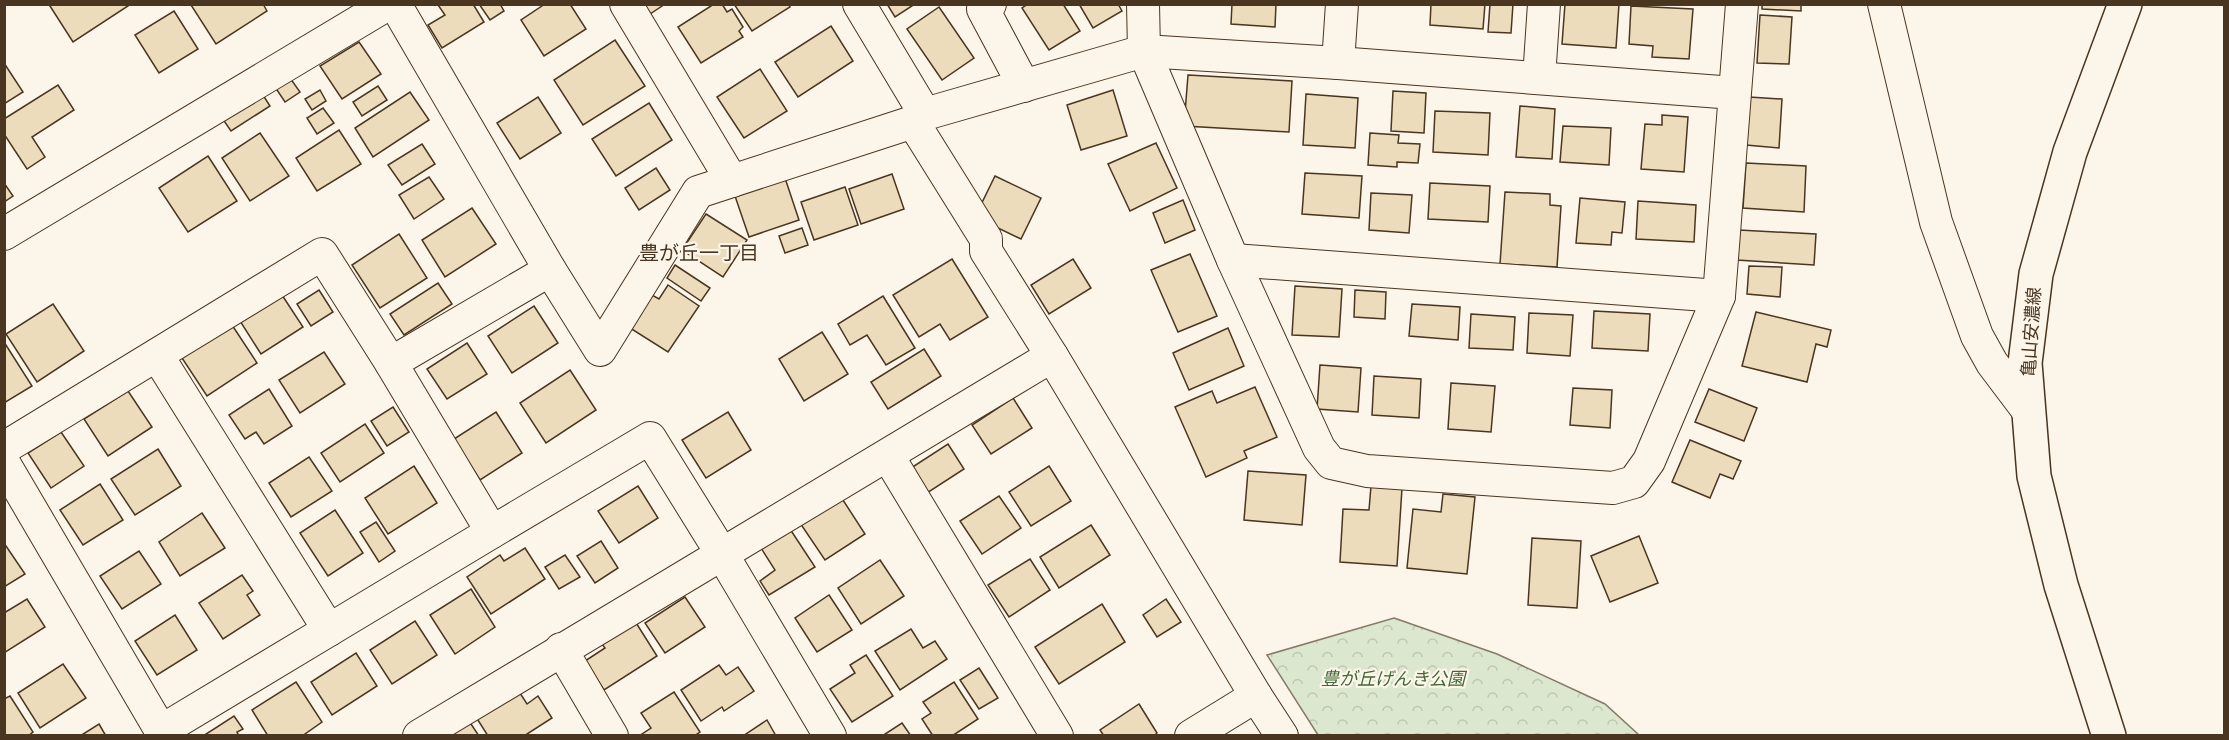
<svg xmlns="http://www.w3.org/2000/svg" width="2229" height="740" font-family="Merriweather,'Noto Sans JP',serif">
  <style>
    .park { fill: url(#park-crowns); stroke: #887966; stroke-width: 1.5 }
    .building { fill: #ecdcbc; stroke: #4a3520; stroke-width: 1.5 }
    .lines { fill: none; stroke-linecap: round; stroke-linejoin: round }
    .minor-casing { stroke: #4a3520; stroke-width: 34 }
    .secondary-casing { stroke: #4a3520; stroke-width: 36 }
    .minor { stroke: #fbf6e9; stroke-width: 32 }
    .secondary { stroke: #fbf6e9; stroke-width: 33 }
    .labels { text-anchor: middle; dominant-baseline: central; stroke-width: 4.5; stroke-linejoin: round; paint-order: stroke }
    .street-label { font-size: 18px; fill: #4a3520; stroke: #fbf6e9 }
    .park-label { font-size: 18px; font-style: italic; fill: #436837; stroke: #fbf6e9 }
    .neighbourhood-label { font-size: 20px; fill: #4a3520; stroke: #fbf6e9 }
  </style>
  <defs>
    <pattern id="park-crowns" width="20" height="18" patternUnits="userSpaceOnUse" patternTransform="scale(1.5)"><rect width="20" height="18" fill="#dce7d0"/><path d="M2 6a3 3 0 1 1 6 0M12 15a3 3 0 1 1 6 0" fill="none" stroke="#bec7b2"/></pattern>
  </defs>
  <rect width="100%" height="100%" fill="#fbf6e9"/>
  <!-- park -->
  <polygon class="park" points="1394,618 1497,654 1605,704 1639,735 1318,735 1267,655"/>
  <!-- building -->
  <g class="building">
    <polygon points="52,4 131,4 73,42 50,6"/>
    <polygon points="263,4 267,11 216,44 191,5"/>
    <polygon points="473,4 484,22 442,48 428,25 445,15 438,5"/>
    <polygon points="479,4 500,4 504,11 490,20"/>
    <polygon points="545,4 570,4 586,29 544,56 521,20"/>
    <polygon points="643,4 665,4 650,14"/>
    <polygon points="714,4 722,4 727,12 732,9 743,27 739,31 743,37 701,63 678,27"/>
    <polygon points="734,4 789,4 790,7 752,31"/>
    <polygon points="887,4 915,4 895,17"/>
    <polygon points="1028,4 1063,4 1080,31 1049,50 1022,8"/>
    <polygon points="1079,4 1118,4 1122,11 1093,28"/>
    <polygon points="1232,4 1276,4 1275,27 1231,24"/>
    <polygon points="1431,4 1485,4 1483,29 1430,25"/>
    <polygon points="1490,4 1513,4 1511,33 1488,32"/>
    <polygon points="1565,4 1619,4 1616,48 1562,44"/>
    <polygon points="1762,4 1801,4 1801,11 1762,9"/>
    <polygon points="1631,6 1693,9 1689,59 1652,57 1653,46 1629,44"/>
    <polygon points="939,7 974,58 942,80 907,29"/>
    <polygon points="174,11 198,49 159,73 135,35"/>
    <polygon points="1760,15 1792,17 1789,64 1757,63"/>
    <polygon points="831,26 853,61 798,97 775,62"/>
    <polygon points="615,40 645,86 583,125 554,80"/>
    <polygon points="359,42 381,74 342,99 320,66"/>
    <polygon points="4,63 23,92 4,104"/>
    <polygon points="760,69 787,111 744,138 717,97"/>
    <polygon points="1188,75 1292,81 1289,132 1184,126"/>
    <polygon points="290,78 300,92 285,102 275,87"/>
    <polygon points="58,85 74,110 32,137 45,157 27,169 4,134 4,119"/>
    <polygon points="378,86 387,100 362,116 353,102"/>
    <polygon points="320,90 326,101 312,110 305,99"/>
    <polygon points="1113,90 1127,136 1081,150 1067,105"/>
    <polygon points="1393,91 1426,93 1424,133 1391,131"/>
    <polygon points="261,92 270,106 231,131 222,118"/>
    <polygon points="410,92 429,120 373,157 355,128"/>
    <polygon points="1306,94 1358,98 1355,148 1303,145"/>
    <polygon points="538,97 561,133 520,159 497,123"/>
    <polygon points="1749,97 1782,99 1779,148 1746,145"/>
    <polygon points="649,103 672,140 616,176 592,139"/>
    <polygon points="1520,106 1555,109 1552,159 1516,157"/>
    <polygon points="323,108 334,123 317,134 307,118"/>
    <polygon points="1435,111 1490,113 1488,155 1433,152"/>
    <polygon points="1662,115 1688,117 1684,172 1641,169 1645,124 1662,125"/>
    <polygon points="1563,126 1611,128 1609,165 1560,162"/>
    <polygon points="339,130 361,164 317,191 296,158"/>
    <polygon points="260,133 289,176 250,201 222,158"/>
    <polygon points="1370,133 1399,135 1398,143 1420,144 1418,163 1397,162 1397,167 1368,165"/>
    <polygon points="1156,143 1177,188 1130,211 1108,164"/>
    <polygon points="422,144 435,164 402,185 388,165"/>
    <polygon points="208,156 237,201 188,232 159,188"/>
    <polygon points="1746,163 1806,166 1804,212 1743,208"/>
    <polygon points="656,168 670,190 639,210 625,188"/>
    <polygon points="1305,173 1362,176 1359,218 1302,214"/>
    <polygon points="892,174 904,209 861,224 849,189"/>
    <polygon points="995,176 1041,198 1021,239 975,217"/>
    <polygon points="429,177 444,199 414,219 399,195"/>
    <polygon points="785,178 799,220 749,237 735,196"/>
    <polygon points="4,183 13,196 4,202"/>
    <polygon points="1430,183 1490,186 1488,222 1428,219"/>
    <polygon points="845,187 858,225 814,240 801,202"/>
    <polygon points="1505,192 1550,194 1550,205 1561,206 1557,267 1500,264"/>
    <polygon points="1371,193 1412,195 1409,233 1369,230"/>
    <polygon points="1580,198 1625,202 1622,233 1612,232 1611,245 1576,243"/>
    <polygon points="1183,200 1195,230 1165,243 1153,213"/>
    <polygon points="1638,201 1696,205 1694,242 1636,239"/>
    <polygon points="472,208 496,244 445,277 422,240"/>
    <polygon points="706,214 747,240 723,277 682,250"/>
    <polygon points="802,228 808,245 785,253 779,236"/>
    <polygon points="1739,230 1816,234 1814,265 1737,260"/>
    <polygon points="399,234 427,278 380,308 352,265"/>
    <polygon points="1190,254 1217,316 1178,332 1151,270"/>
    <polygon points="952,259 988,317 950,340 940,324 919,337 893,295"/>
    <polygon points="1073,259 1091,288 1049,314 1031,285"/>
    <polygon points="675,265 710,288 701,301 667,278"/>
    <polygon points="1749,266 1782,267 1780,297 1747,294"/>
    <polygon points="438,283 452,304 404,335 390,314"/>
    <polygon points="668,285 699,306 668,352 630,328 652,295 659,299"/>
    <polygon points="1295,286 1342,289 1339,337 1292,335"/>
    <polygon points="319,290 333,312 311,326 297,304"/>
    <polygon points="1355,290 1386,292 1385,319 1354,317"/>
    <polygon points="282,295 303,327 261,354 240,321"/>
    <polygon points="883,296 915,348 886,365 867,335 850,345 838,324"/>
    <polygon points="53,304 84,351 37,382 6,334"/>
    <polygon points="1412,304 1460,307 1458,340 1409,336"/>
    <polygon points="534,306 558,343 512,373 488,336"/>
    <polygon points="1594,311 1650,314 1648,351 1592,348"/>
    <polygon points="1756,312 1831,330 1827,347 1816,344 1807,382 1742,366"/>
    <polygon points="1529,313 1573,315 1570,356 1527,353"/>
    <polygon points="1471,314 1515,317 1513,350 1469,348"/>
    <polygon points="232,325 257,363 207,396 182,358"/>
    <polygon points="1228,328 1244,366 1189,390 1173,353"/>
    <polygon points="822,332 848,374 804,401 779,359"/>
    <polygon points="4,342 32,386 4,403"/>
    <polygon points="467,343 487,374 447,399 427,369"/>
    <polygon points="924,349 941,376 888,409 871,382"/>
    <polygon points="324,352 345,384 300,413 279,380"/>
    <polygon points="1320,365 1361,368 1358,412 1317,409"/>
    <polygon points="570,370 596,410 546,443 520,403"/>
    <polygon points="1374,376 1421,379 1419,418 1372,415"/>
    <polygon points="1451,383 1495,386 1491,432 1448,429"/>
    <polygon points="1255,387 1277,437 1244,451 1247,458 1206,477 1175,407 1212,391 1217,403"/>
    <polygon points="1573,388 1612,390 1610,428 1570,425"/>
    <polygon points="269,389 292,426 264,444 256,432 245,439 229,415"/>
    <polygon points="1709,389 1757,408 1744,441 1695,422"/>
    <polygon points="128,391 152,427 108,456 84,419"/>
    <polygon points="1013,398 1032,428 991,454 972,425"/>
    <polygon points="393,407 409,432 387,446 371,421"/>
    <polygon points="496,412 522,453 480,480 454,439"/>
    <polygon points="728,412 751,450 706,478 682,440"/>
    <polygon points="365,424 384,453 340,482 321,453"/>
    <polygon points="61,432 84,466 51,488 28,453"/>
    <polygon points="1690,440 1741,461 1733,479 1720,474 1710,498 1672,482"/>
    <polygon points="948,444 964,469 927,493 911,468"/>
    <polygon points="158,449 181,486 135,515 111,479"/>
    <polygon points="309,457 332,491 291,517 269,483"/>
    <polygon points="414,466 437,503 388,534 365,498"/>
    <polygon points="1049,466 1071,501 1031,526 1009,492"/>
    <polygon points="1248,471 1306,475 1302,525 1244,520"/>
    <polygon points="100,484 123,520 83,545 60,510"/>
    <polygon points="638,486 658,518 619,543 598,511"/>
    <polygon points="1371,486 1402,488 1397,566 1340,562 1343,509 1369,510"/>
    <polygon points="1443,494 1475,497 1467,574 1407,568 1413,509 1441,512"/>
    <polygon points="999,496 1021,528 982,554 960,521"/>
    <polygon points="841,497 865,534 825,560 800,523"/>
    <polygon points="335,510 363,553 328,576 300,533"/>
    <polygon points="202,513 225,548 180,576 159,542"/>
    <polygon points="376,522 395,551 379,562 360,532"/>
    <polygon points="1091,525 1110,555 1059,588 1040,557"/>
    <polygon points="790,529 815,567 769,595 760,581 775,570 761,548"/>
    <polygon points="1639,536 1658,583 1610,602 1591,556"/>
    <polygon points="1532,538 1581,541 1577,608 1528,605"/>
    <polygon points="601,541 618,568 595,583 577,556"/>
    <polygon points="6,546 25,574 4,587 4,547"/>
    <polygon points="525,548 545,579 491,614 467,577 500,555 504,561"/>
    <polygon points="139,551 161,584 122,609 100,576"/>
    <polygon points="565,555 580,577 559,589 545,567"/>
    <polygon points="1030,559 1050,590 1009,617 988,585"/>
    <polygon points="880,560 904,596 861,624 838,588"/>
    <polygon points="242,575 253,591 247,595 260,615 223,639 199,603"/>
    <polygon points="471,589 495,627 455,654 430,615"/>
    <polygon points="829,595 852,630 817,652 795,618"/>
    <polygon points="685,597 705,627 665,653 645,623"/>
    <polygon points="27,599 45,627 4,653 4,613"/>
    <polygon points="1166,599 1181,622 1157,637 1143,615"/>
    <polygon points="1102,604 1125,642 1059,684 1035,647"/>
    <polygon points="175,615 197,650 157,675 135,641"/>
    <polygon points="633,618 657,656 604,690 585,661 605,648 599,640"/>
    <polygon points="415,621 437,655 392,684 370,650"/>
    <polygon points="911,629 923,648 935,641 947,659 900,690 875,651"/>
    <polygon points="356,653 377,686 332,715 311,682"/>
    <polygon points="866,655 893,696 852,722 830,689 855,673 850,665"/>
    <polygon points="63,664 86,698 40,728 18,693"/>
    <polygon points="719,665 726,675 738,667 754,691 724,711 722,707 701,721 681,690"/>
    <polygon points="979,668 998,698 979,709 960,680"/>
    <polygon points="296,682 322,722 302,736 268,736 252,710"/>
    <polygon points="954,682 978,719 952,736 933,736 922,719 931,713 923,702"/>
    <polygon points="518,690 527,704 538,696 552,718 524,736 488,736 476,717"/>
    <polygon points="674,692 700,732 694,736 639,736 651,728 641,713"/>
    <polygon points="10,696 33,732 28,736 4,736 4,699"/>
    <polygon points="1139,704 1157,733 1154,736 1104,736 1100,730"/>
    <polygon points="234,716 243,729 237,732 239,736 203,736"/>
    <polygon points="467,718 479,736 440,736"/>
    <polygon points="767,720 776,736 743,736"/>
    <polygon points="902,723 911,736 882,736"/>
    <polygon points="99,724 106,736 80,736"/>
  </g>
  <g class="lines">
    <!-- minor casing -->
    <g class="minor-casing">
      <g id="minor">
        <polyline points="395,4 550,270 600,350 698,192 913,122 925,114 1144,51 1338,63 1734,93"/>
        <polyline points="626,4 732,181"/>
        <polyline points="859,4 925,114"/>
        <polyline points="990,4 983,9 1024,86"/>
        <polyline points="1143,4 1144,51 1233,260 1319,448 1331,463 1367,471 1613,488 1634,482 1649,461 1719,296 1742,4"/>
        <polyline points="1884,4 1936,222 1977,336 1992,363 2029,412"/>
        <polyline points="1338,63 1342,4"/>
        <polyline points="1539,78 1544,4"/>
        <polyline points="913,122 986,239 986,251 1052,356"/>
        <polyline points="4,234 388,4"/>
        <polyline points="1233,260 1719,296"/>
        <polyline points="157,355 329,630 161,731"/>
        <polyline points="391,363 550,270"/>
        <polyline points="4,448 322,254 391,363 492,532 650,438 722,554 830,736"/>
        <polyline points="888,456 1057,736"/>
        <polyline points="4,463 164,736"/>
        <polyline points="329,630 492,532"/>
        <polyline points="561,649 612,736"/>
        <polyline points="419,736 1052,356 1256,696 1282,736"/>
        <polyline points="1191,736 1256,696"/>
      </g>
    </g>
    <!-- secondary casing -->
    <g class="secondary-casing">
      <polyline id="secondary" points="2109,736 2061,585 2034,476 2025,363 2036,274 2070,152 2125,4"/>
    </g>
    <!-- minor -->
    <use href="#minor" class="minor"/>
    <!-- secondary -->
    <use href="#secondary" class="secondary"/>
  </g>
  <g class="labels">
    <!-- street labels -->
    <g class="street-label">
      <text transform="translate(2031 332) rotate(-86)">亀山安濃線</text>
    </g>
    <!-- park labels -->
    <g class="park-label">
      <text x="1393" y="678">豊が丘げんき公園</text>
    </g>
    <!-- neighbourhood labels -->
    <g class="neighbourhood-label">
      <text x="699" y="252">豊が丘一丁目</text>
    </g>
  </g>
  <!-- border -->
  <rect width="2229" height="740" fill="none" stroke="#4a3520" stroke-width="12"/>
</svg>
